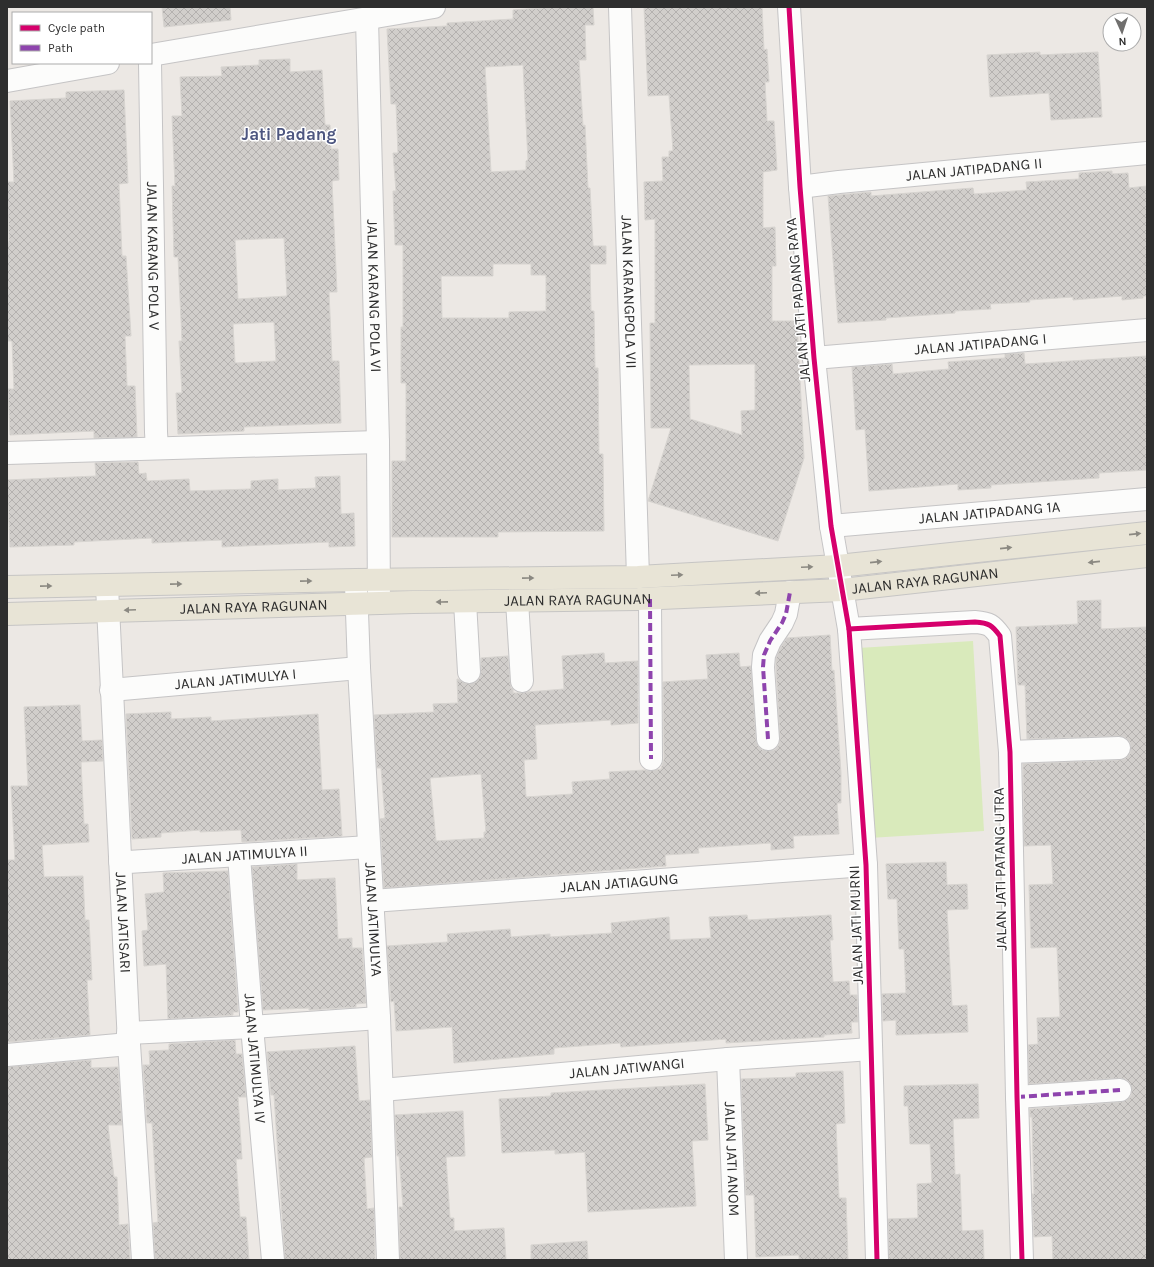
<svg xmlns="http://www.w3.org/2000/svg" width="1154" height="1267" font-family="Karla,sans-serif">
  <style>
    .pitch { fill: #d9eabb }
    .building { fill: url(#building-cross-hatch); stroke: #d7d4d0; fill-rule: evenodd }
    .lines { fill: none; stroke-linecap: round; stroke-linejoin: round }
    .minor-casing { stroke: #c5c4c5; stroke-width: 24 }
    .major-casing { stroke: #c6c5c4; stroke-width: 24 }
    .minor { stroke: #fcfcfb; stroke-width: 22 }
    .major { stroke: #e8e4d6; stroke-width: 22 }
    .quiet { stroke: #8e44ad; stroke-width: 4; stroke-dasharray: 8 4; stroke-linecap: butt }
    .cycleway-casing { stroke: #fff; stroke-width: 8 }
    .cycleway { stroke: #d6006c; stroke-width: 5 }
    .oneway { fill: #8b8982 }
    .labels { text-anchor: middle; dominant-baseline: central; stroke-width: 3; stroke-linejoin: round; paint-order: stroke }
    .street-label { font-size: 15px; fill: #2e2e2e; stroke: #fff }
    .quarter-label { font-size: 17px; font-weight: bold; fill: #4d5680; stroke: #fff }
  </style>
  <defs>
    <pattern id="building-cross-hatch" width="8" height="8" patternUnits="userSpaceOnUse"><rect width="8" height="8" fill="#d1cecb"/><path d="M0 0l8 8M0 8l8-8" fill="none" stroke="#b4b1af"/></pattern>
  </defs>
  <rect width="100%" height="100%" fill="#ece8e4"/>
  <!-- pitch -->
  <polygon class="pitch" points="973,641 984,831 869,838 858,648"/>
  <!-- building -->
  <g class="building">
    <polygon points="162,7 230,7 231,20 164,27"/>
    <path d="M 554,7 L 593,7 L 594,25 L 585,25 L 586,60 L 579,60 L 583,126 L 585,125 L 588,188 L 590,188 L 593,246 L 606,246 L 606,264 L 590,264 L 591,311 L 594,311 L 595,368 L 598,368 L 599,454 L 603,454 L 604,531 L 498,532 L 498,537 L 392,537 L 392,461 L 406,461 L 406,383 L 401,383 L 401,327 L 403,327 L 403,245 L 395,245 L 393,191 L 396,191 L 393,153 L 398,153 L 396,104 L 391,104 L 387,29 L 447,26 L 447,23 L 513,19 L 513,10 ZM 523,65 L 528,160 L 526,161 L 526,170 L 491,172 L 485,67 ZM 493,264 L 531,264 L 531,275 L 546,275 L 546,311 L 509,312 L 509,318 L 442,318 L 441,276 L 493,276 Z"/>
    <path d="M 644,7 L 762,7 L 764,50 L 767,49 L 769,82 L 765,82 L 767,121 L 774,121 L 777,170 L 763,172 L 763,228 L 775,227 L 776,266 L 772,266 L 772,321 L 797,321 L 804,458 L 778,541 L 648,501 L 671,428 L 651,428 L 650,323 L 655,323 L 655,219 L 645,220 L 644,182 L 663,181 L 662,157 L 669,157 L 669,151 L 673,151 L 669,95 L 648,96 ZM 755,364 L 755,410 L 741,411 L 742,435 L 690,419 L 689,365 Z"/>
    <polygon points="1040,52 1040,55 1098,52 1102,117 1051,120 1049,93 990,97 987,55"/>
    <path d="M 290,59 L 290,72 L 322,70 L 325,125 L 330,125 L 331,149 L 338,149 L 339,180 L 332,181 L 337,292 L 329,292 L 332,361 L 339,361 L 341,423 L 244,427 L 244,431 L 178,434 L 176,393 L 182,393 L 179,341 L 182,341 L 178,257 L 174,257 L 172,186 L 175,186 L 172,116 L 182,116 L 180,77 L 222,76 L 221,67 L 259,65 L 259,60 ZM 284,238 L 287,296 L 238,299 L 235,240 ZM 274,322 L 276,361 L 235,363 L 233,324 Z"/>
    <polygon points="124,90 128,183 119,184 122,256 126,256 131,336 125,336 127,386 135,386 137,437 94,438 94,431 10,435 8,389 14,389 12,341 7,341 7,242 9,242 7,182 14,182 10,101 66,98 66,92"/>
    <polygon points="1112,171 1112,174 1128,173 1129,188 1147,186 1147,296 1143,296 1143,298 1122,300 1122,296 1073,300 1073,297 1029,300 1030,302 990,304 991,309 955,311 955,313 886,318 886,320 838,323 828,196 871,192 871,196 973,188 974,194 1027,190 1026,182 1079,179 1079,173"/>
    <polygon points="1024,353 1025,364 1147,356 1147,470 1099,473 1099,478 991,485 991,488 958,490 958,484 869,491 865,429 856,430 852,367 892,364 893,374 949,369 948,362 1005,358 1005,354"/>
    <polygon points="138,462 139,474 146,473 147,481 189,479 190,491 251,489 251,481 278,479 278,490 316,488 315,477 340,476 341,514 354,513 355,546 329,547 329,542 222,547 222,540 152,543 152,538 74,542 74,545 10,547 7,480 96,476 95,463"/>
    <polygon points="1101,600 1101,629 1147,627 1147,820 1145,820 1147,883 1147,1260 1053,1260 1052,1236 1034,1237 1032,1194 1034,1194 1032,1117 1030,1117 1030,1109 1121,1102 1127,1100 1131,1096 1132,1090 1130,1083 1126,1079 1120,1078 1029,1084 1028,1045 1038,1044 1037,1018 1060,1017 1057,947 1031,948 1029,885 1053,884 1051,845 1024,846 1023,764 1119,760 1125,759 1130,754 1131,747 1130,742 1125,737 1119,736 1027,739 1025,685 1018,685 1016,627 1078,624 1077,601"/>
    <path d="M 830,635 L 832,671 L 834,670 L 841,773 L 841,803 L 837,803 L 839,834 L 793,836 L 794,848 L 771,850 L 771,843 L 698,848 L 699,853 L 665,855 L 666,866 L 384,888 L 380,819 L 385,818 L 381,768 L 377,768 L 374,715 L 434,712 L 433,704 L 458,703 L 457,679 L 458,679 L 464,683 L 469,684 L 476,682 L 480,678 L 481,672 L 481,658 L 508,656 L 510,682 L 511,688 L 513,689 L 513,693 L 522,693 L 528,692 L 564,689 L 562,656 L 604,653 L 605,663 L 638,661 L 638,723 L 611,725 L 611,720 L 535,725 L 537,759 L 524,760 L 526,797 L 573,794 L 572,782 L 610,779 L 609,772 L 645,770 L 651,771 L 661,769 L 664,759 L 663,682 L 708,679 L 706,655 L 739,653 L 740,667 L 751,666 L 756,740 L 758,746 L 762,750 L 768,751 L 775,750 L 779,745 L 780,739 L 776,667 L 776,658 L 781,647 L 787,638 ZM 481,774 L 486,832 L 484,832 L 484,838 L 436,841 L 430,778 Z"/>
    <polygon points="80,705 82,741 102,740 103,761 81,762 84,824 88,824 89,842 42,845 44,877 83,876 85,920 89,920 92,980 87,980 90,1035 7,1042 7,860 15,860 11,786 28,786 24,707"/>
    <polygon points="171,712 171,719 211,717 211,721 318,714 322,790 339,789 342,836 242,842 241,830 200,832 200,830 161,833 161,837 132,839 126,714"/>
    <polygon points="946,862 947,885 967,884 968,909 947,910 952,1006 967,1005 968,1032 896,1035 896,1020 883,1021 882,994 906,993 904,949 899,949 897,899 888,899 886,864"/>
    <polygon points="297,864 297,880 335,878 338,939 352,938 352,948 362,948 366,1003 356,1004 356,1007 309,1010 309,1008 263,1010 252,867"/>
    <polygon points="228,871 238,1012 233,1012 233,1015 168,1019 166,964 144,966 142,931 148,930 145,894 164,892 163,873"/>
    <polygon points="747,915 748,920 831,915 833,940 830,940 833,982 849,981 850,995 857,995 858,1022 851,1022 852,1033 824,1035 824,1037 726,1043 726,1039 621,1047 620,1043 554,1048 554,1054 454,1063 452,1027 396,1031 394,1001 391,1002 387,946 448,942 447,934 510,929 511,937 550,934 550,937 612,933 611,923 669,917 670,940 711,938 709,917"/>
    <polygon points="235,1040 236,1054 242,1054 246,1097 238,1097 242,1159 236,1159 240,1217 246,1217 249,1260 155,1260 153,1223 158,1222 152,1123 147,1123 143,1065 150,1065 149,1051 169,1050 169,1044"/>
    <polygon points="355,1046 359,1101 370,1100 372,1157 364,1158 367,1209 374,1208 375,1260 285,1260 274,1095 271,1095 267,1052"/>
    <polygon points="91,1060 91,1068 118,1067 122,1125 108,1125 114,1177 117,1177 119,1225 128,1224 130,1260 7,1260 7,1067"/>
    <polygon points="843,1071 845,1123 836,1124 839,1198 846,1198 848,1260 799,1260 799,1255 756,1257 754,1195 746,1195 741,1079 796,1077 796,1073"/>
    <polygon points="705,1084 708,1140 692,1141 696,1206 588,1212 585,1152 555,1154 555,1150 502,1153 499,1099 551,1096 551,1093"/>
    <polygon points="978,1084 979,1118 953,1119 955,1175 960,1174 962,1231 983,1230 984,1260 892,1260 892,1259 889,1259 888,1219 918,1218 917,1184 932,1183 930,1144 910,1144 908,1106 904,1106 904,1086"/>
    <polygon points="463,1111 465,1156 446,1157 450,1218 454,1218 454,1231 504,1228 506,1260 400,1260 399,1207 403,1207 399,1156 397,1156 395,1115"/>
    <polygon points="587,1241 588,1260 531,1260 531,1245"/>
  </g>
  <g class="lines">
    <!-- minor casing -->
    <g class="minor-casing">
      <g id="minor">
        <path id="s1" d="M 620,7 L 638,577"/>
        <polyline points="789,7 800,187 814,358 831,526 849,629 866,865 877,1260"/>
        <path id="s2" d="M 367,19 L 378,442 L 379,603"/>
        <polyline points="151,55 434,7"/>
        <path id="s3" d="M 150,63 L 156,432 L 157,448"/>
        <polyline points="7,81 108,63"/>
        <path id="s4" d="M 800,187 L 839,182 L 1147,153"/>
        <path id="s5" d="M 814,358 L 1147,330"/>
        <polyline points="7,453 378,442"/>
        <path id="s6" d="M 831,526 L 1147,499"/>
        <path id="s7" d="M 356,584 L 359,668 L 379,1018 L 388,1260"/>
        <path id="s8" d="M 107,586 L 129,1044 L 143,1260"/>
        <polyline points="650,599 651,759"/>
        <polyline points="517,601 522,681"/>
        <polyline points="465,602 469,672"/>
        <path d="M 849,629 L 975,622 C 989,623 992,625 1000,636 L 1010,752 L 1017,1097 L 1022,1260"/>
        <path id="s9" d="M 111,690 L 359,668"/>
        <polyline points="768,739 763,667 764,655 770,641 782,623 786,614 790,592"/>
        <polyline points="1010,752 1119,748"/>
        <path id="s10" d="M 239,856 L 252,1027 L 273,1260"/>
        <path id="s11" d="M 120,861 L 128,862 L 369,847"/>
        <path id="s12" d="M 372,901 L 866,865"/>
        <polyline points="128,1033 252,1027 379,1018"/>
        <polyline points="7,1055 129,1044"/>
        <path id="s13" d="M 728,1059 L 736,1260"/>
        <path id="s14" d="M 382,1090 L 728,1059 L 871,1049"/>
        <polyline points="1017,1097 1120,1090"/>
      </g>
    </g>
    <!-- major casing -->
    <g class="major-casing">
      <g id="major">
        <polyline points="7,587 356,580 638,577 838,566 1147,533"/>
        <path id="s15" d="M 7,614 L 413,602 L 638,599 L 842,590 L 1147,556"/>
      </g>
    </g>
    <!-- minor -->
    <use href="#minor" class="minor"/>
    <!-- major -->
    <use href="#major" class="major"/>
    <!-- quiet -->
    <g class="quiet">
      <polyline points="650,599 651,759"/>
      <polyline points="768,739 763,667 764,655 770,641 782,623 786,614 790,592"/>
      <polyline points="1017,1097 1120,1090"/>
    </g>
    <!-- cycleway casing -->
    <g class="cycleway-casing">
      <g id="cycleway">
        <polyline points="789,7 800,187 814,358 831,526 849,629 866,865 877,1260"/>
        <path d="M 849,629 L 975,622 C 989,623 992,625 1000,636 L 1010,752 L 1017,1097 L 1022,1260"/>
      </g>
    </g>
    <!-- cycleway -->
    <use href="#cycleway" class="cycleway"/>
  </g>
  <!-- one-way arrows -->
  <defs><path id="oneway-solid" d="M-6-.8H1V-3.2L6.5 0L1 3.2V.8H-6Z"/></defs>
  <g class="oneway">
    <use href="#oneway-solid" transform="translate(1135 534) rotate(-6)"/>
    <use href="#oneway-solid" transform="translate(1006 548) rotate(-6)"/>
    <use href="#oneway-solid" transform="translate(876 562) rotate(-6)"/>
    <use href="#oneway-solid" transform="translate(1094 562) rotate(174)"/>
    <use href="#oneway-solid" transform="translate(807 567) rotate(-3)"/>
    <use href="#oneway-solid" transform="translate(677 575) rotate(-3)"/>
    <use href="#oneway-solid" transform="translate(528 578) rotate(-1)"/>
    <use href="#oneway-solid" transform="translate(306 581) rotate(-1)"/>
    <use href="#oneway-solid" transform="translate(176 584) rotate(-1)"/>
    <use href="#oneway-solid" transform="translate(46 586) rotate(-1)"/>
    <use href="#oneway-solid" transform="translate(761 593) rotate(177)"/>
    <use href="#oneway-solid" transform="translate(442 602) rotate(179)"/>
    <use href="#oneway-solid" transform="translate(130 610) rotate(178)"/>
  </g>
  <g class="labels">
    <!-- street labels -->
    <g class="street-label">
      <text stroke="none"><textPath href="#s4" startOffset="175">JALAN JATIPADANG II</textPath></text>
      <text stroke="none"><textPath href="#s3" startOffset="193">JALAN KARANG POLA V</textPath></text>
      <text stroke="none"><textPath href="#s1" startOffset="285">JALAN KARANGPOLA VII</textPath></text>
      <text stroke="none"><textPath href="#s2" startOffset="277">JALAN KARANG POLA VI</textPath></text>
      <text transform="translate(798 300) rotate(-95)">JALAN JATI PADANG RAYA</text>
      <text stroke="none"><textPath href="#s5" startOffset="167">JALAN JATIPADANG I</textPath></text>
      <text stroke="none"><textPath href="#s6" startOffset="159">JALAN JATIPADANG 1A</textPath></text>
      <text stroke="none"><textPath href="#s15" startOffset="919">JALAN RAYA RAGUNAN</textPath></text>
      <text stroke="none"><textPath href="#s15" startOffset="571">JALAN RAYA RAGUNAN</textPath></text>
      <text stroke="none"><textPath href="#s15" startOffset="247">JALAN RAYA RAGUNAN</textPath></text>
      <text stroke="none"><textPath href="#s9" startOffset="125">JALAN JATIMULYA I</textPath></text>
      <text stroke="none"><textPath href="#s11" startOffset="125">JALAN JATIMULYA II</textPath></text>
      <text transform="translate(1000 869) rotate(-91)">JALAN JATI PATANG UTRA</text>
      <text stroke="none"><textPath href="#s12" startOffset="248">JALAN JATIAGUNG</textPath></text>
      <text stroke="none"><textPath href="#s7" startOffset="336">JALAN JATIMULYA</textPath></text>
      <text stroke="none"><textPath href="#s8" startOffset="337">JALAN JATISARI</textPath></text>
      <text transform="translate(856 925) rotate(-92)">JALAN JATI MURNI</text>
      <text stroke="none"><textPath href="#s10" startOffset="203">JALAN JATIMULYA IV</textPath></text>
      <text stroke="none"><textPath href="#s14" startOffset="246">JALAN JATIWANGI</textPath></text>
      <text stroke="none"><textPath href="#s13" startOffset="100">JALAN JATI ANOM</textPath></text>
    </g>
    <!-- quarter labels -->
    <g class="quarter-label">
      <text x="289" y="134">Jati Padang</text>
    </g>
  </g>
  <!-- border -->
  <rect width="1154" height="1267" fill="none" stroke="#2e2e2e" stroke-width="16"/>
  <!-- legend -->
  <rect x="12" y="12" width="140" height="52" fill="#ffffff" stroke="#ababab"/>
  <rect x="20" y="25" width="20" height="6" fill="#d6006c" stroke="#ababab"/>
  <text x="48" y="32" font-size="12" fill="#2e2e2e">Cycle path</text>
  <rect x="20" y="45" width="20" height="6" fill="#8e44ad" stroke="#ababab"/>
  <text x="48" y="52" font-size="12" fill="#2e2e2e">Path</text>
  <!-- north arrow -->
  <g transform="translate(1122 32) rotate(177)"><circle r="19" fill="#ffffff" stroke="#ababab"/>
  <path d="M0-3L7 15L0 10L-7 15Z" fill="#706f6e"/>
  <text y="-6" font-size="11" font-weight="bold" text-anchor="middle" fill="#2e2e2e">N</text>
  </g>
</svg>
